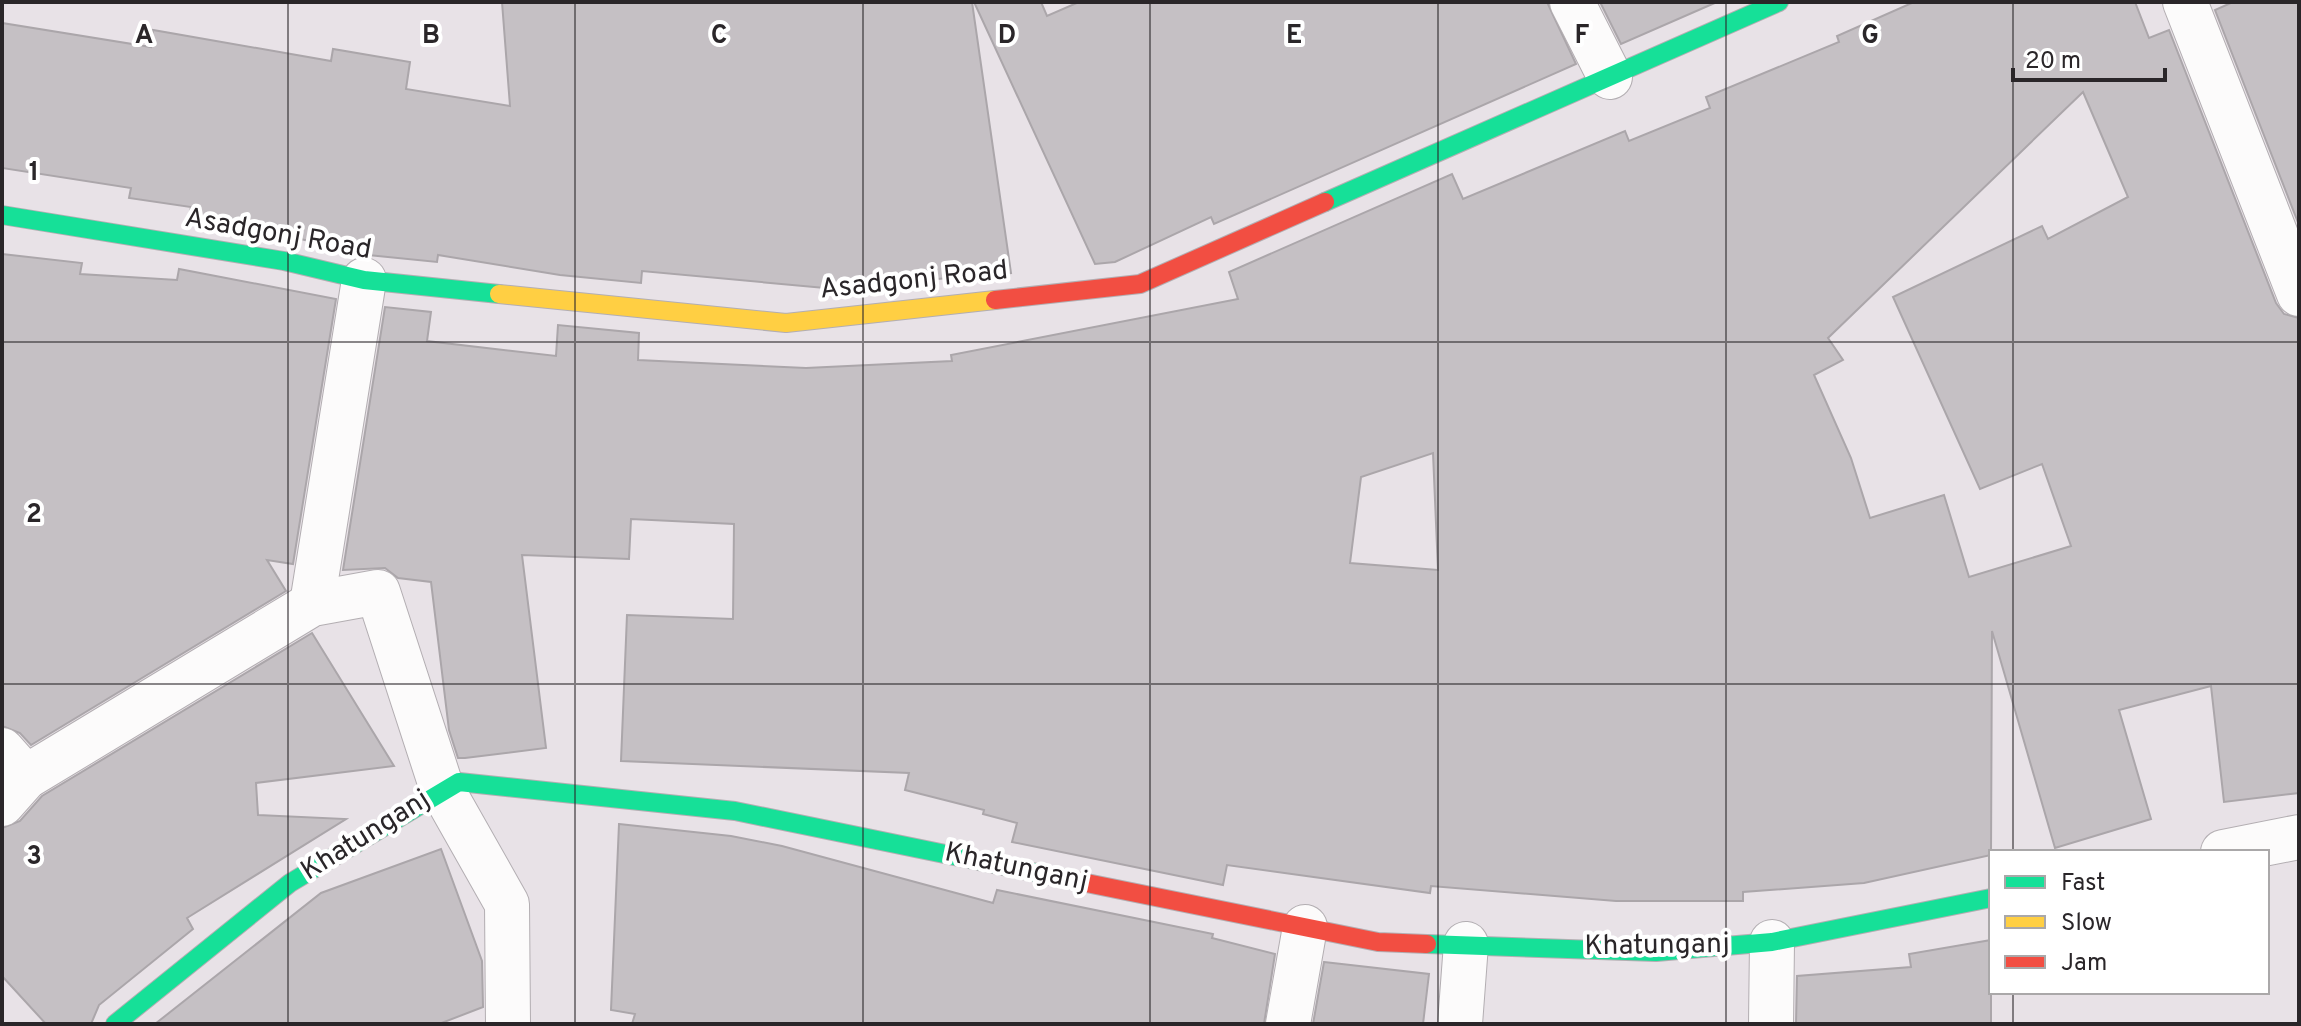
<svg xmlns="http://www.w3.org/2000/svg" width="2301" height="1026" font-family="Overpass,sans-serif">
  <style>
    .building { fill: #c5c0c4; stroke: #aba6aa; stroke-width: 2; fill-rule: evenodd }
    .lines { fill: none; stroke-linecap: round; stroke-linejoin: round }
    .street-casing { stroke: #b3aeb2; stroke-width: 46 }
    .fast-casing { stroke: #b3aeb2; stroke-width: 20 }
    .slow-casing { stroke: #b3aeb2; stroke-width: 20 }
    .jam-casing { stroke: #b3aeb2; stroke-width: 20 }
    .street { stroke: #fcfbfb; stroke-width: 44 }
    .fast { stroke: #16e098; stroke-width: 18 }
    .slow { stroke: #ffcf43; stroke-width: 18 }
    .jam { stroke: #f24e42; stroke-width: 18 }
    .grid { fill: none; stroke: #2a2629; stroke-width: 2; stroke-opacity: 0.55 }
    .labels { text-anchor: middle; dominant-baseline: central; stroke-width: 8; stroke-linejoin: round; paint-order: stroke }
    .street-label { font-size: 28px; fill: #2a2629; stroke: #fff }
    .grid-label { font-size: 26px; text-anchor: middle; font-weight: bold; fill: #2a2629; stroke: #fff; stroke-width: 8; stroke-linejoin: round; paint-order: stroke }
  </style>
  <rect width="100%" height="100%" fill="#e8e2e7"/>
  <!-- building -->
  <g class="building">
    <polygon points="502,2 972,2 1011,273 825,288 642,271 641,283 560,275 438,255 437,262 368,255 288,236 188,220 191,207 129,198 131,188 2,168 2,23 151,47 153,30 331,61 333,49 410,62 406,89 510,106"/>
    <polygon points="974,2 1041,2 1047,16 1079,2 1547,2 1576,64 1214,224 1211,217 1115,262 1095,264"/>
    <polygon points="1600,2 1717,2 1621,44"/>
    <path d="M 1914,2 L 2135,2 L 2149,38 L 2169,30 L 2276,303 L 2284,314 L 2299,318 L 2299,793 L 2224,802 L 2211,686 L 2119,710 L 2151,819 L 2055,848 L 1992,631 L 1991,855 L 1864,883 L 1743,892 L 1743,901 L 1616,901 L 1431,886 L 1430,893 L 1227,865 L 1223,885 L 1012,842 L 1017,823 L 983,814 L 984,810 L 905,790 L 909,773 L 621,761 L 627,615 L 733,619 L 734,524 L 631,519 L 629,559 L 522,555 L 546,748 L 465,758 L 458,758 L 449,730 L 431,582 L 398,578 L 385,568 L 343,570 L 385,307 L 431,312 L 427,341 L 556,356 L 558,325 L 639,333 L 638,360 L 806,368 L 952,361 L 951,355 L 1238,299 L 1229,272 L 1452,174 L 1463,199 L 1625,131 L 1629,141 L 1710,108 L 1706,97 L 1839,42 L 1837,36 ZM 2083,92 L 2128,197 L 2048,239 L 2042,226 L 1893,297 L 1980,489 L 2042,464 L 2071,546 L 1969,577 L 1944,495 L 1870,518 L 1851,458 L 1814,375 L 1843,360 L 1828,338 ZM 1433,453 L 1438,570 L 1350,563 L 1361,477 Z"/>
    <polygon points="2233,2 2299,2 2299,225 2215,10"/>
    <polygon points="2,254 82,263 80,274 177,280 179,269 336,299 293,564 267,560 286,591 31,745 20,733 2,726"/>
    <polygon points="312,633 394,766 256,783 258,815 346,819 187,918 193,929 99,1005 91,1024 46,1024 2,976 2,828 20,821 42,796"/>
    <polygon points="619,824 731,836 782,846 993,903 997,890 1213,934 1212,938 1275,954 1264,1024 632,1024 635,1014 611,1010"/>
    <polygon points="441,849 482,961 483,1007 439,1024 155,1024 321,893"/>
    <polygon points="1991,940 1991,1024 1796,1024 1797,976 1911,967 1909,954"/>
    <polygon points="1324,962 1429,974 1423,1024 1313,1024"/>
  </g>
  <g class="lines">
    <!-- street casing -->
    <g class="street-casing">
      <g id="street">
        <polyline points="1572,2 1610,77"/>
        <polyline points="2185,2 2299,294"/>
        <polyline points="312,604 364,280"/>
        <polyline points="2,750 26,777"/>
        <polyline points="2,804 26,777 312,604 378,592 442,789 507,904 508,1024"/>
        <polyline points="2223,852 2299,837"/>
        <polyline points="1288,1024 1305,927"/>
        <polyline points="1460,1024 1466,944"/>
        <polyline points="1771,1024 1772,942"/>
      </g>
    </g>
    <!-- fast casing -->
    <g class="fast-casing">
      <g id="fast">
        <polyline points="1325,202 1779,2"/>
        <polyline points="2,215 284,261 364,280 499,294"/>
        <polyline points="1427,944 1656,952 1772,942 1991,898"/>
        <polyline points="115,1024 290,883 459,782 735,811 1047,875"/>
      </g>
    </g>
    <!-- slow casing -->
    <g class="slow-casing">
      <polyline id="slow" points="499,294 786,323 995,300"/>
    </g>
    <!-- jam casing -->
    <g class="jam-casing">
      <g id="jam">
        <polyline points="995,300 1140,284 1325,202"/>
        <polyline points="1047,875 1378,942 1427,944"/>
      </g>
    </g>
    <!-- street -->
    <use href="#street" class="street"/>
    <!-- fast -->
    <use href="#fast" class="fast"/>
    <!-- slow -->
    <use href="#slow" class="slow"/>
    <!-- jam -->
    <use href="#jam" class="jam"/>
  </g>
  <!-- grid -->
  <path class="grid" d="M 288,2 L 288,1024M 575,2 L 575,1024M 863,2 L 863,1024M 1150,2 L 1150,1024M 1438,2 L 1438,1024M 1726,2 L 1726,1024M 2013,2 L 2013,852M 2,342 L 2299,342M 2,684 L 2299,684M 2013,992 L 2013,1024"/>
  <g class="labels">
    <!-- street labels -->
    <g class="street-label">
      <text transform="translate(278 235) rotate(10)">Asadgonj Road</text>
      <text transform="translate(914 281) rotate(-6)">Asadgonj Road</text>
      <text transform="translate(366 836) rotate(-32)">Khatunganj</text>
      <text transform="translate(1016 868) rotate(12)">Khatunganj</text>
      <text transform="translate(1657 946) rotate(-1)">Khatunganj</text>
    </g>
  </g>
  <g class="grid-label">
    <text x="144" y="43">A</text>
    <text x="431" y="43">B</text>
    <text x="719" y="43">C</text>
    <text x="1007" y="43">D</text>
    <text x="1294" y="43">E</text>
    <text x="1582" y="43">F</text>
    <text x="1870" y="43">G</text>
    <text x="34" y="180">1</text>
    <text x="34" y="522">2</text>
    <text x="34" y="864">3</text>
  </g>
  <!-- border -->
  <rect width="2301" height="1026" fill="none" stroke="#2a2629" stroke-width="8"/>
  <!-- legend -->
  <rect x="1989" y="850" width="280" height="144" fill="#ffffff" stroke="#aaa8a9" stroke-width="2"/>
  <rect x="2005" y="876" width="40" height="12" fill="#16e098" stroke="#aaa8a9" stroke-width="2"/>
  <text x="2061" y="890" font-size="24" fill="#2a2629">Fast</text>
  <rect x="2005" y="916" width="40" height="12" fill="#ffcf43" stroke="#aaa8a9" stroke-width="2"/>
  <text x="2061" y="930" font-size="24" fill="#2a2629">Slow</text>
  <rect x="2005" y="956" width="40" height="12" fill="#f24e42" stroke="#aaa8a9" stroke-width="2"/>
  <text x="2061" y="970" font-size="24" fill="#2a2629">Jam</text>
  <!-- scale -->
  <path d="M2013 68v12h152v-12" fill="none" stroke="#2a2629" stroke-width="4"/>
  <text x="2025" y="68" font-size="24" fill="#2a2629" stroke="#ffffff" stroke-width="6" paint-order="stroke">20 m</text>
</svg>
